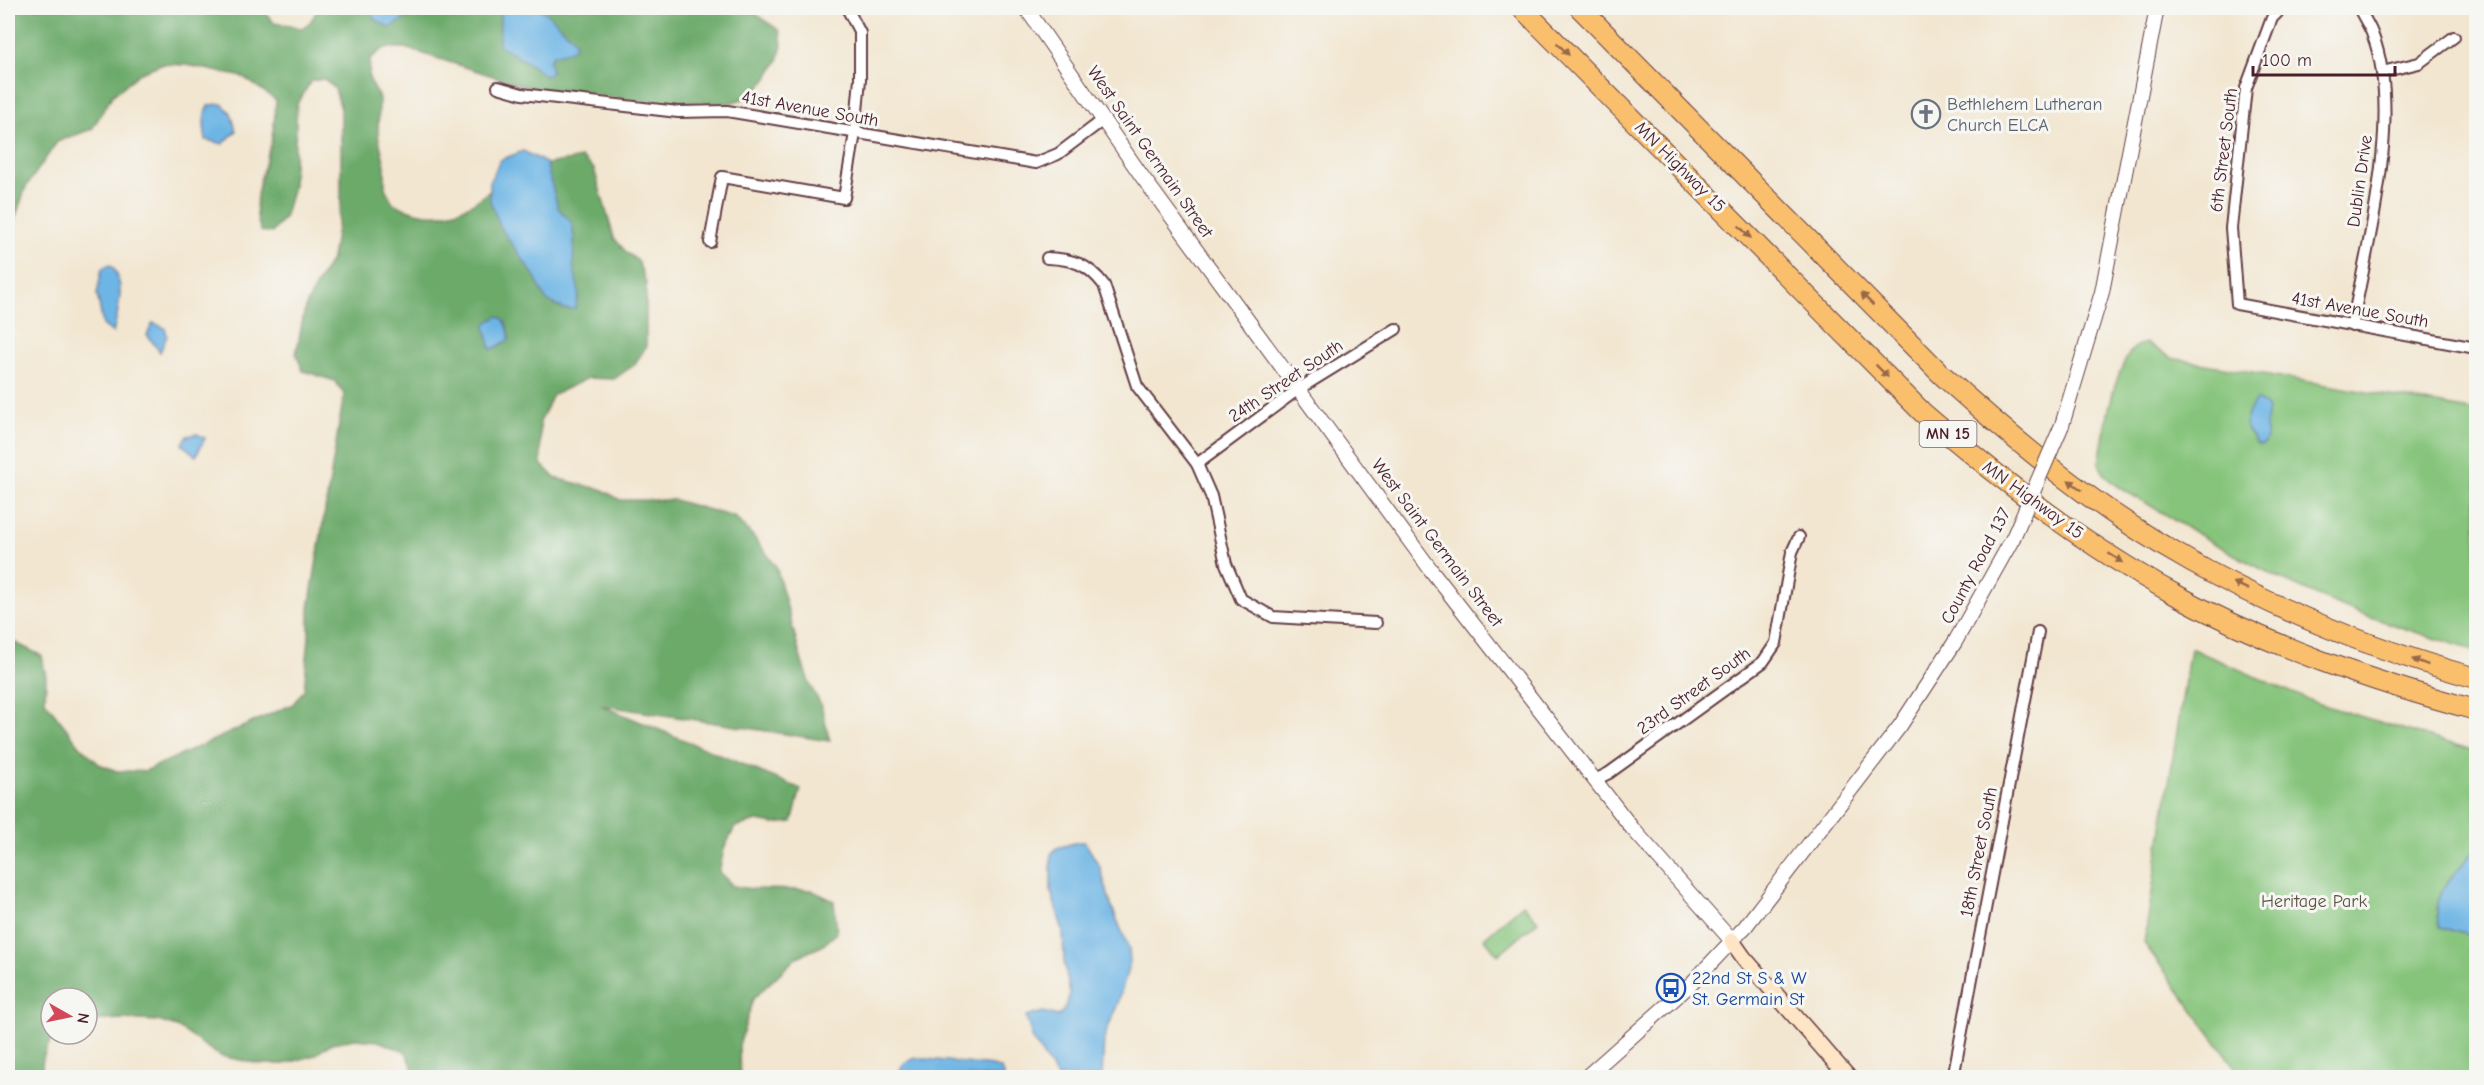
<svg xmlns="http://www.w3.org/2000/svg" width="2484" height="1085" font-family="'Comic Neue',sans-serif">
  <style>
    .green { fill: #86c47b; stroke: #687253; stroke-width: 1.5 }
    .forest { fill: #6caa6b; stroke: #5b644b; stroke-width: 1.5 }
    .water { fill: #6db5e5; stroke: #5c6a88; stroke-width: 1.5 }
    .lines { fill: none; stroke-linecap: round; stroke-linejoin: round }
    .minor-casing { stroke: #633d44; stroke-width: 14 }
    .tertiary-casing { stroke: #633d44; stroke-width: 16 }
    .secondary-casing { stroke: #633d44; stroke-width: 18 }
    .motorway-casing { stroke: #633d44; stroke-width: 22 }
    .minor { stroke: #fff; stroke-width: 10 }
    .tertiary { stroke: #fff; stroke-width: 14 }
    .secondary { stroke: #fde5c5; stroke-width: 15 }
    .motorway { stroke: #f9bf6d; stroke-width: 20 }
    .tertiary-bridge-casing { stroke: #633d44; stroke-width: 16; stroke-linecap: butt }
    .tertiary-bridge { stroke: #fff; stroke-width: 14 }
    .oneway { fill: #996749 }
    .labels { text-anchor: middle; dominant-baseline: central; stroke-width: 6; stroke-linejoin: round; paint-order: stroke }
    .shield { fill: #f6f6f2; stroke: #7e6067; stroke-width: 1.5 }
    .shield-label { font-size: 16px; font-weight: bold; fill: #4a1f2b }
    .worship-label { font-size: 18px; fill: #5b616d; stroke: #f6f6f2; text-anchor: start }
    .street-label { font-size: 18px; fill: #4a1f2b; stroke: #f6f6f2 }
    .park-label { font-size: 18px; fill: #5c5143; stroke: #f6f6f2 }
    .transit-label { font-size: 18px; fill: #164399; stroke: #f6f6f2; text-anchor: start }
  </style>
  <rect width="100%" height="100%" fill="#f6f6f2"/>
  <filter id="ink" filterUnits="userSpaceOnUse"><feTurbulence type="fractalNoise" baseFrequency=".0167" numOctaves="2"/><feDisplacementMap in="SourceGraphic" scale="12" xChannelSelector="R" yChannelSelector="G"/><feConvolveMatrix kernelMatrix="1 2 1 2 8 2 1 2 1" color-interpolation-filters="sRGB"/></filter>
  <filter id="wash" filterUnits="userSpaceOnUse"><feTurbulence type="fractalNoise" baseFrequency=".008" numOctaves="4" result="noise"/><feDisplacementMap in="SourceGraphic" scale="24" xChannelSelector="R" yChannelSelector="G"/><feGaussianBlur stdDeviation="1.35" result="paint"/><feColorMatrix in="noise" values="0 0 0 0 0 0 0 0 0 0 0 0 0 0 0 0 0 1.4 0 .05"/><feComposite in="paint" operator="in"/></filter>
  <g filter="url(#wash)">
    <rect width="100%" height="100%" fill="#f2e6d0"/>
    <!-- green -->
    <g class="green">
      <path d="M 2147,343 L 2171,358 L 2476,411 L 2476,651 C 2431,637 2386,624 2342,606 C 2275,579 2212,544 2151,506 C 2134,495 2105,484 2099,463 C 2104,434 2113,369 2134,348 C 2137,345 2143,344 2147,343 Z"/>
      <polygon points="2190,648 2316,703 2476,751 2476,1077 2242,1077 2144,943"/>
      <polygon points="1523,904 1538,921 1498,955 1484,938"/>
    </g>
    <!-- forest -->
    <path class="forest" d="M 8,8 L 262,8 L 274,23 L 302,28 L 310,22 L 319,8 L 750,8 L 753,12 L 780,31 L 782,45 L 778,61 L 765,81 L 752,96 L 730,103 L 631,101 L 592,94 L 540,91 L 405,48 L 384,48 L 370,59 L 369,78 L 379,98 L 378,135 L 385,165 L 385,188 L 393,203 C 417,216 442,219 468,206 C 486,197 499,180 518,172 C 538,164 562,162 582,158 L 594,169 L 614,238 L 627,253 L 638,261 L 646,283 L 646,347 L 634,365 L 614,379 L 588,378 L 553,395 L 540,422 L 541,464 L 555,478 L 603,490 L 620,500 L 674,500 L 734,517 L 753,536 L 776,566 L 802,662 L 810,685 L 821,705 L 830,741 L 600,705 L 801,789 L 792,822 L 774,824 L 757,821 L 735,827 L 724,849 L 719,872 L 733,886 L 752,889 L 811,890 L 834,901 L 837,933 L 822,946 L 797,957 L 753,999 L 739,1046 L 740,1077 L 413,1077 L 412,1066 L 406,1052 L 378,1041 L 355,1039 L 332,1043 L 315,1055 L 284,1064 L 260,1064 L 220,1056 L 177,1027 L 158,1021 L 122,1019 L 87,1021 L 87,998 L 51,998 L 51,1034 L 54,1034 C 48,1046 36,1065 46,1077 L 8,1077 L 8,639 L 42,656 L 46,677 L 45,701 L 80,746 L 99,764 L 117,771 L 145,771 L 293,704 L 304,690 L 309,637 L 309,608 L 344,394 L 335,381 L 303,371 L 296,354 L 305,308 L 316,285 L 332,258 L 341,203 L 341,109 L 335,89 L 324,79 L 311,81 L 297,104 L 293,186 L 285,216 L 272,233 L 261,231 C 249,200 263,173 271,143 C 274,129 275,114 276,100 L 243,77 L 187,65 L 161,64 L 140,73 L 112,96 L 92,129 L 57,142 L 26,187 L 9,236 L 11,418 L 8,445 Z"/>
    <!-- water -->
    <g class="water">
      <polygon points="374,8 410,8 408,17 390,28 373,18"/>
      <polygon points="501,8 538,8 548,14 575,40 575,47 569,51 553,55 549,61 552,72 546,76 527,62 499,45"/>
      <path d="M 222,104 L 231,113 L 236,131 L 223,144 L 206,140 C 204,129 202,115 209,105 Z"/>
      <polygon points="523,151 546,163 558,208 572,223 574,240 573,265 579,293 575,309 564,309 546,300 535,277 502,230 490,201 490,182 500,160"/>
      <path d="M 111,265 C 127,283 118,311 113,333 L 103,325 L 97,294 L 102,268 Z"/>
      <path d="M 498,316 C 508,320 509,331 509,340 L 491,350 L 485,327 L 488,322 Z"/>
      <polygon points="153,323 165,328 167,336 160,352 147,335"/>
      <polygon points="2256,400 2265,405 2268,409 2265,426 2267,438 2265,443 2261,445 2255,443 2245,424 2250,409"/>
      <polygon points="197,434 205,438 196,456 182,444 187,436"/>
      <polygon points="1078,842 1085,842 1100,867 1111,905 1129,949 1130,962 1118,1003 1104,1038 1102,1077 1057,1077 1033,1040 1026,1017 1043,1012 1059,1016 1064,1010 1070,994 1064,961 1063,931 1051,892 1051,854 1057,848"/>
      <path d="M 2476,849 L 2476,937 L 2440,927 C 2427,896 2458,870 2476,849 Z"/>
      <path d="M 917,1058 L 993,1066 L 1001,1069 L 1004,1077 L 898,1077 C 901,1064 904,1061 917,1058 Z"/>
    </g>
  </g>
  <g filter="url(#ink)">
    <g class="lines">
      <!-- minor casing -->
      <g class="minor-casing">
        <g id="minor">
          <polyline points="2282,8 2272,18 2246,88 2231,228 2237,304 2476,348"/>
          <polyline points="2382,72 2419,63 2454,37"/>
          <polyline points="498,87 522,94 678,112 727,111 1036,163 1058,154 1103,120"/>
          <polyline points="710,242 722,177 844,198 855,133 860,79 860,33 847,8"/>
          <path d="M 1047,258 C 1073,259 1088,264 1104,285 L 1137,386 L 1197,464 L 1211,496 L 1226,564 L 1241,599 L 1273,617 L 1376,623"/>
          <path d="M 2352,326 C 2367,244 2403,115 2373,36 C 2370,26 2363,17 2359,8"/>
          <polyline points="1197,464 1297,390 1396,329"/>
          <polyline points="1595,780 1609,773 1763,662 1776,643 1792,552 1799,537"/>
          <polyline points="1953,1078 2038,632"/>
        </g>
      </g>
      <!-- tertiary casing -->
      <g class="tertiary-casing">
        <g id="tertiary">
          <polyline points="1026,8 1141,175 1431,570 1632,828 1732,941"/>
          <polyline points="2062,425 2102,292 2157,8"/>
          <polyline points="1585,1078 1692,983 1745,927 1900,726 1955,642 2013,538"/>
        </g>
      </g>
      <!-- secondary casing -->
      <g class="secondary-casing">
        <polyline id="secondary" points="1732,941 1744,958 1849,1078"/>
      </g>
      <!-- motorway casing -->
      <g class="motorway-casing">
        <g id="motorway">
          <path d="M 1522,8 L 1922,412 C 2001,480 2084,545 2176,595 C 2271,647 2373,682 2476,710"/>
          <path d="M 1580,8 L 1941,374 C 2018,444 2100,511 2191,562 C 2281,612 2378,651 2476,678"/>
        </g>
      </g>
      <!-- minor -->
      <use href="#minor" class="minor"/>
      <!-- tertiary -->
      <use href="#tertiary" class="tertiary"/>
      <!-- secondary -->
      <use href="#secondary" class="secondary"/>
      <!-- motorway -->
      <use href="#motorway" class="motorway"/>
      <!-- tertiary-bridge casing -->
      <g class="tertiary-bridge-casing">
        <polyline id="tertiary-bridge" points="2013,538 2062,425"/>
      </g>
      <!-- tertiary-bridge -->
      <use href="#tertiary-bridge" class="tertiary-bridge"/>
    </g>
    <!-- one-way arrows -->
    <defs><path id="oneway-solid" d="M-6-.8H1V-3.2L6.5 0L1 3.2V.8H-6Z" transform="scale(1.5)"/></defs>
    <g class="oneway">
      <use href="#oneway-solid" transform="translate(1563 49) rotate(45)"/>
      <use href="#oneway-solid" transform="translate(1745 232) rotate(45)"/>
      <use href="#oneway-solid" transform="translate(1867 299) rotate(-135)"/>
      <use href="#oneway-solid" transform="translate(1882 371) rotate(45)"/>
      <use href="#oneway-solid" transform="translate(2075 485) rotate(-143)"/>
      <use href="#oneway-solid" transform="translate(2116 558) rotate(32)"/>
      <use href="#oneway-solid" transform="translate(2241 586) rotate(-154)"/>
      <use href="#oneway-solid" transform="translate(2420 662) rotate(-160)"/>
    </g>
  </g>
  <!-- icons -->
  <defs>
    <g id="church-ring" transform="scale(1.5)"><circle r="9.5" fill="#f6f6f2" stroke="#6b7280" stroke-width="1.5"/><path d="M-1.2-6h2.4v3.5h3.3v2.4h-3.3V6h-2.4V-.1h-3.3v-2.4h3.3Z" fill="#6b7280"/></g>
    <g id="bus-ring" transform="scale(1.5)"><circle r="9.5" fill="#f6f6f2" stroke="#1a4fb4" stroke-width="1.5"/><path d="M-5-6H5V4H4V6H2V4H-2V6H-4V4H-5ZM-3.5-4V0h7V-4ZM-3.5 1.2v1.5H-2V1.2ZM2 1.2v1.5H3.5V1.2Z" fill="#1a4fb4"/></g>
  </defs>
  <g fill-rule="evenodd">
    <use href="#church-ring" x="1926" y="114"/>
    <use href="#bus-ring" x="1671" y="988"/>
  </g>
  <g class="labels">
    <!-- shield labels -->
    <rect class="shield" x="1919.5" y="421" width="57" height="26" rx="4.5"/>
    <g class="shield-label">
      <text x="1948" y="434">MN 15</text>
    </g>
    <!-- worship labels -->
    <g class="worship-label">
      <text x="1947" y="104">Bethlehem Lutheran<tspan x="1947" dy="21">Church ELCA</tspan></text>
    </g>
    <!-- street labels -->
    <g class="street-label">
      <text transform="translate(810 109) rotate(10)">41st Avenue South</text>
      <text transform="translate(2224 150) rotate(-83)">6th Street South</text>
      <text transform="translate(1150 152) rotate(55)">West Saint Germain Street</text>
      <text transform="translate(1680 167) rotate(45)">MN Highway 15</text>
      <text transform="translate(2360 181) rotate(-82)">Dublin Drive</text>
      <text transform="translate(2360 310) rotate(10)">41st Avenue South</text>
      <text transform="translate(1286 381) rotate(-34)">24th Street South</text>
      <text transform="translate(2033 500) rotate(36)">MN Highway 15</text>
      <text transform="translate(1437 543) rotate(53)">West Saint Germain Street</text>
      <text transform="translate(1976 566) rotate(-62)">County Road 137</text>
      <text transform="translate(1694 691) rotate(-36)">23rd Street South</text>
      <text transform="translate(1979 852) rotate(-79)">18th Street South</text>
    </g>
    <!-- park labels -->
    <g class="park-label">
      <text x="2314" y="901">Heritage Park</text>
    </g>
    <!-- transit labels -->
    <g class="transit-label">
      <text x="1692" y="978">22nd St S &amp; W<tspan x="1692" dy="21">St. Germain St</tspan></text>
    </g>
  </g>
  <!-- margin -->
  <rect width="2484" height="1085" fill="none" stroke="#f6f6f2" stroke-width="30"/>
  <!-- north arrow -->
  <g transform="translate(69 1016) rotate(99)"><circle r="28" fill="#f6f6f2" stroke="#b1a0a2" stroke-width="1.5"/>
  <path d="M0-4.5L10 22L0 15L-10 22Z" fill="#d1495b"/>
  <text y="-9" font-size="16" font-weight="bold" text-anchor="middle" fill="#4a1f2b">N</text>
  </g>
  <!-- scale -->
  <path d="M2253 66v9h142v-9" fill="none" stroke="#4a1f2b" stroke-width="3"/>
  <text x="2262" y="66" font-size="18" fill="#4a1f2b" stroke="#f6f6f2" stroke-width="4.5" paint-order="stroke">100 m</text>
</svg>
